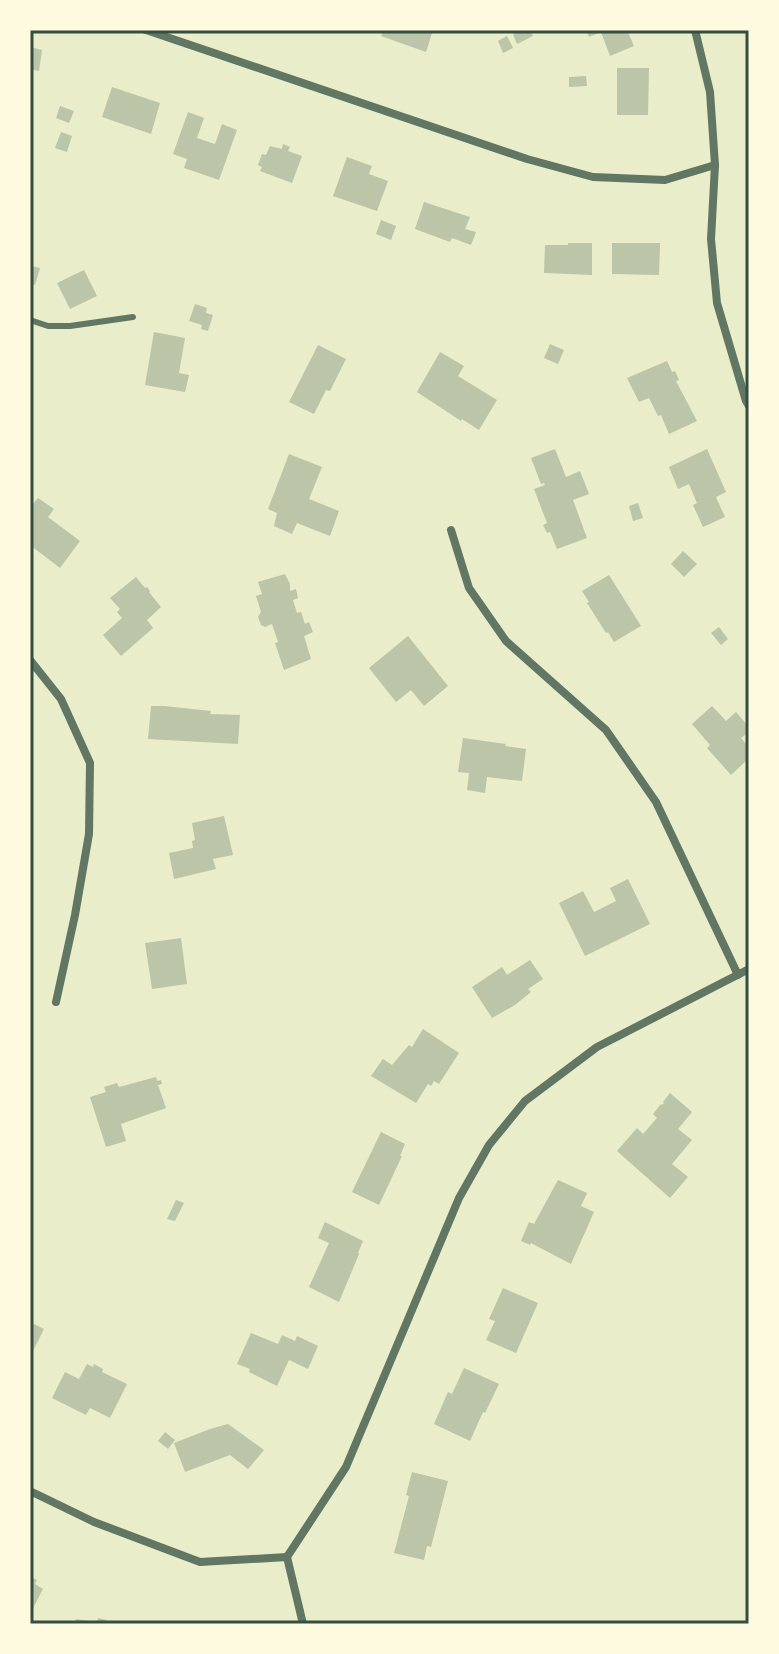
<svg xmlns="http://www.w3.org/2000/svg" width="779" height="1654" font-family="'Work Sans',sans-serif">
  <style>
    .building { fill: #bcc5a7 }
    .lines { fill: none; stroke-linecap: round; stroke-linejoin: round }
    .service { stroke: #617663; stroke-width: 6 }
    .minor { stroke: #617663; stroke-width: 8 }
    .neatline { fill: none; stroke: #344e41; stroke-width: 3 }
  </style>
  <rect width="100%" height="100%" fill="#e9edc9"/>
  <!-- building -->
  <g class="building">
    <polygon points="384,30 433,30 426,52 381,36"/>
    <polygon points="521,30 530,30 533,36 517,44 513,34"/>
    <polygon points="586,30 627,30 634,46 610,56 601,32 589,37"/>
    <polygon points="507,36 513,48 503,53 498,41"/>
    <polygon points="30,47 42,50 39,71 30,69"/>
    <polygon points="617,68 649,68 648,115 617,115"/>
    <polygon points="586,76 587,86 569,87 569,77"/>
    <polygon points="112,87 160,103 151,134 102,117"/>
    <polygon points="60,106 74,111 69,123 56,118"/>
    <polygon points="188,112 204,118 197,138 215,144 222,124 237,130 219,180 184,168 187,159 173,154"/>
    <polygon points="61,132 72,136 67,152 55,148"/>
    <polygon points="283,144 290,147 288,151 302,156 292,183 260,171 262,167 258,165 262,154 266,155 270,146 282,149"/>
    <polygon points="347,157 372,166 369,174 388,181 377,211 333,196"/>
    <polygon points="424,202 470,217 465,229 476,232 471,245 452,238 450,242 415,229"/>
    <polygon points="381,220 396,226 391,240 376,234"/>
    <polygon points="568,243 592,243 592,275 544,273 545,245 568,245"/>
    <polygon points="612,243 660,243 659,275 612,274"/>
    <polygon points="32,266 40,268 35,285 30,283"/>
    <polygon points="84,270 97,296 70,309 57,283"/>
    <polygon points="195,304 207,308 206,313 213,315 208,331 201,329 202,325 189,321"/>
    <polygon points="154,332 185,338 179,373 189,375 185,392 145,385"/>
    <polygon points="550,344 564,350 558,364 544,358"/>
    <polygon points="318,345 346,359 330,391 326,390 314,414 289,402"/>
    <polygon points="440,352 464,366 458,376 497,400 479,430 462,419 461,421 417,392"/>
    <polygon points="667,361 672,372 675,371 679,380 676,381 697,421 669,434 661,415 658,416 649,398 639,402 627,378"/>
    <polygon points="555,449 566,477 580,471 589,494 573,500 587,538 557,549 550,532 547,533 543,525 547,523 534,489 545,485 544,483 541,484 531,458"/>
    <polygon points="707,449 726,492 716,497 725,517 703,527 693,505 697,503 689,484 678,489 669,467"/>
    <polygon points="289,454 322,467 309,499 339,511 330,536 297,523 292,534 274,526 277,513 268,509"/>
    <polygon points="38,498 54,509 48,517 80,541 60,568 30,545 30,507"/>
    <polygon points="638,503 643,518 633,521 629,506"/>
    <polygon points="683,551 697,564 684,577 671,564"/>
    <polygon points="285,574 290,584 290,591 296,589 298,598 293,600 297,613 301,612 305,624 309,622 313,632 304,636 311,659 284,670 275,643 278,642 272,624 265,627 261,625 258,617 261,612 256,596 262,594 258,582"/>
    <polygon points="609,575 641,626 614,642 608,632 606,633 587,603 589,602 582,591"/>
    <polygon points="136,577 145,588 147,587 150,591 149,592 161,607 147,620 153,628 121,656 103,635 122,618 117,612 120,609 110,598"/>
    <polygon points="719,627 728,639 721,645 711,633"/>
    <polygon points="408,636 448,686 424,706 411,690 396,702 369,668"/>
    <polygon points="151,706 164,706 211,711 210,714 240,715 238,744 148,739"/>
    <polygon points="712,706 726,721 736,712 749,727 749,732 741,738 749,747 749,758 731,775 707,748 710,745 692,724"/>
    <polygon points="463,738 506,744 505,746 526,749 522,781 487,777 485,793 467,790 469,773 458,772"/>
    <polygon points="224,816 233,855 213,859 216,869 174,879 169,853 193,848 192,841 195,840 192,823"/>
    <polygon points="628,879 650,924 585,956 559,903 583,891 594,912 616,901 610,888"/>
    <polygon points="181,938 187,984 152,989 145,943"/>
    <polygon points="530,960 543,979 528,989 531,992 515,1005 492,1018 472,987 502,967 507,975"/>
    <polygon points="423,1029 459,1053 439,1084 434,1081 431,1086 428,1084 416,1103 371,1076 383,1059 392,1065 409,1045 412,1047"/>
    <polygon points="156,1077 157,1081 161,1080 162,1084 158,1085 166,1108 121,1124 126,1141 106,1147 90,1097 106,1092 104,1087 117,1083 119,1087"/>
    <polygon points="670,1093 692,1112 678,1129 692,1140 672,1164 688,1177 670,1198 617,1151 637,1128 643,1134 657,1118 653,1114 661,1104 662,1105 664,1103 663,1102"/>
    <polygon points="381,1132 405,1144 400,1156 402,1156 379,1205 352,1192"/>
    <polygon points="558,1180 587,1193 581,1206 594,1212 571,1264 531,1243 530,1245 521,1241 529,1222 534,1224"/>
    <polygon points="176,1200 184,1203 175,1221 167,1219"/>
    <polygon points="325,1222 363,1241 358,1253 359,1254 339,1302 309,1287 329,1243 318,1238"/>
    <polygon points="503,1288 538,1303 516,1353 486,1340 495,1321 489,1319"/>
    <polygon points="30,1322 44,1329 30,1357"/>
    <polygon points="251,1333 278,1344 282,1335 295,1341 297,1336 318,1346 308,1369 289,1360 277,1386 249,1372 250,1369 237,1364"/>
    <polygon points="87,1364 93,1367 94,1364 103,1369 102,1372 127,1384 110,1418 90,1408 86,1415 52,1398 65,1372 79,1379"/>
    <polygon points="464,1368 499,1384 485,1413 483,1412 470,1441 434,1424 448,1392 452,1394"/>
    <polygon points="228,1424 264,1450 248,1469 230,1455 185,1472 174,1443 210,1429"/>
    <polygon points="165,1432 175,1440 168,1449 158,1441"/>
    <polygon points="412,1472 448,1481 431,1547 427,1546 424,1560 394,1553 409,1496 406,1495"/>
    <polygon points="30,1577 37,1580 35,1584 43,1589 30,1614"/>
    <polygon points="98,1618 107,1620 106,1624 74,1624 76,1619 97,1622"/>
  </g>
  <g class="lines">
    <!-- service -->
    <polyline class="service" points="30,320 48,326 70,326 133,317"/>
    <!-- minor -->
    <g class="minor">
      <polyline points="146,30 527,159 593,177 665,180 715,165"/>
      <polyline points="695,30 710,92 715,165 711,239 717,303 746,401 749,406"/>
      <polyline points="451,530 469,588 506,641 606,730 656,802 738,975"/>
      <polyline points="30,660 61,699 90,763 89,834 75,915 56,1002"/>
      <polyline points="30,1491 94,1522 200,1562 287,1557"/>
      <polyline points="303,1624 287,1557 346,1467 459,1198 489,1145 525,1101 597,1047 749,969"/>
    </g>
  </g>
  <!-- border -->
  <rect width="779" height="1654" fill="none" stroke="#fefae0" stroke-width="64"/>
  <rect x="32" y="32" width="715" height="1590" class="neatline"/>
</svg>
